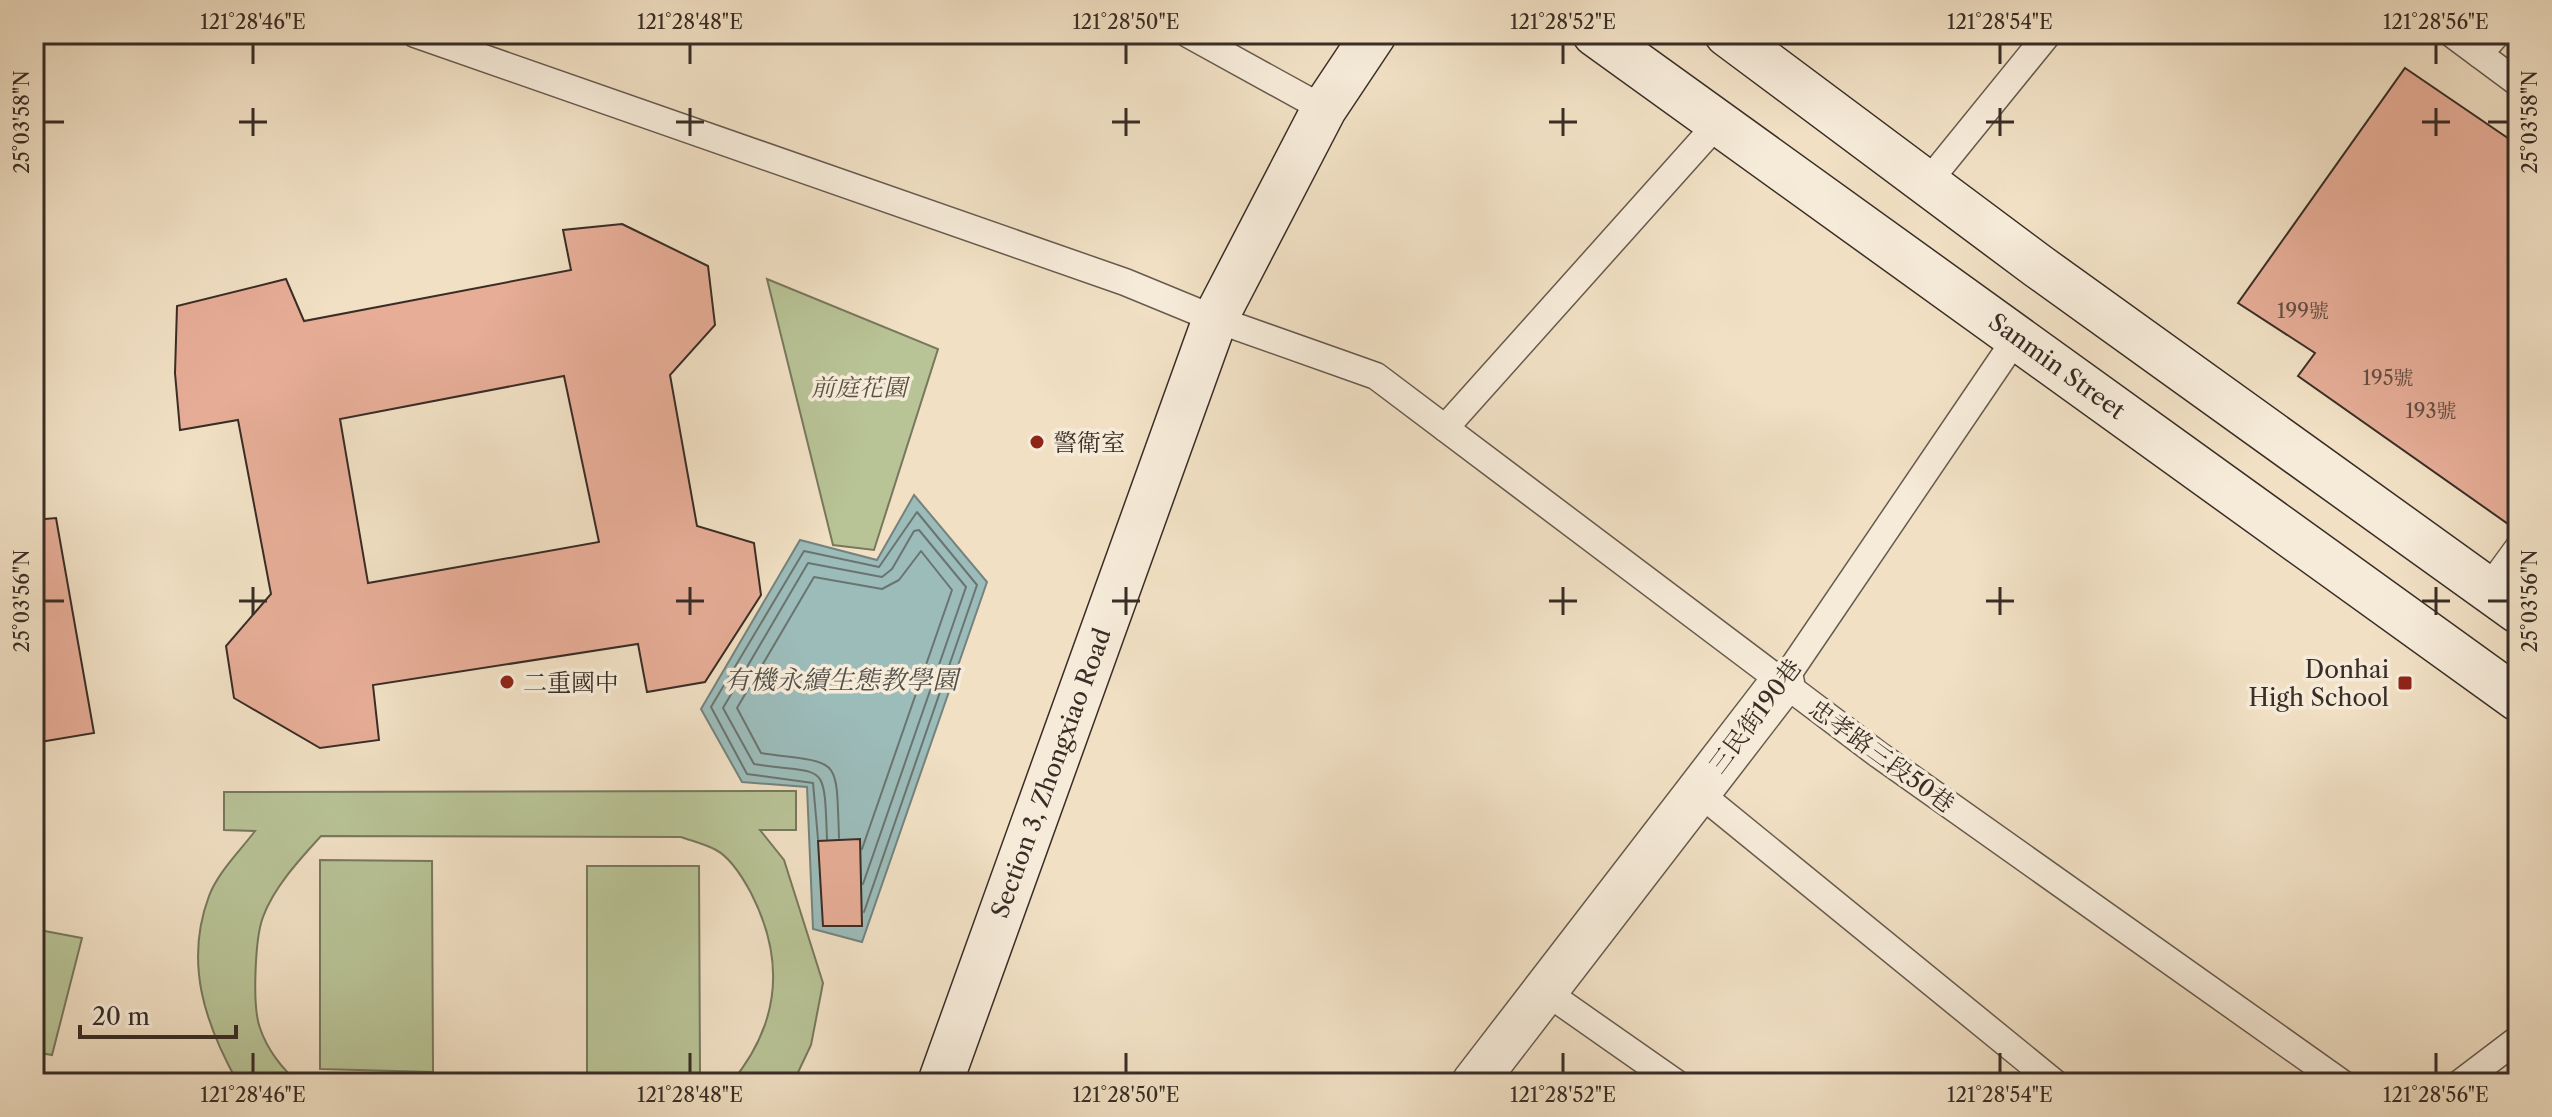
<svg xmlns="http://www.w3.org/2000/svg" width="2552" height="1117" font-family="'Libre Caslon Text','Noto Serif TC',serif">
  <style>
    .green { fill: #b8c396; stroke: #78785e; stroke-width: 2 }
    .water { fill: #9cbcba; stroke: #74837f; stroke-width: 2 }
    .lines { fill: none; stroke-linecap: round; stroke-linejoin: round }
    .shore { stroke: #6a7470; stroke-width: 2 }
    .building { fill: #e7ad97; stroke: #392d26; stroke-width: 2; fill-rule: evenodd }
    .lane-casing { stroke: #675a4e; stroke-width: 29 }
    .street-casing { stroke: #675a4e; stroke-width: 47 }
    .secondary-casing { stroke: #392d26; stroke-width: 47 }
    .lane { stroke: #f6ebd9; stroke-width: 26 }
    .street { stroke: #f6ebd9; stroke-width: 44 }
    .secondary { stroke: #f6ebd9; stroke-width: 44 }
    .ticks { fill: none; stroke: #392d26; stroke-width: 3 }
    .poi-dot { fill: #8f2418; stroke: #f6ebd9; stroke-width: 3 }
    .labels { text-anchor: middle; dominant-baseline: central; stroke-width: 7; stroke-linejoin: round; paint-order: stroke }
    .number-label { font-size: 20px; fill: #644d42 }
    .street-label { font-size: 24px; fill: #392d26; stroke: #f6ebd9 }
    .park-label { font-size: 24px; font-style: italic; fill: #595242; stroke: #f6ebd9 }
    .poi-label { font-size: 24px; fill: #392d26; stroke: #f6ebd9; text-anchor: start }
    .water-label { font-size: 26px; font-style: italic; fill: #52514b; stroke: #f6ebd9 }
    .neatline { fill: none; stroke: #392d26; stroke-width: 3 }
    .ticks-label { font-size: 20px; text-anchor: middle; fill: #392d26 }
  </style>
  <rect width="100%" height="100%" fill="#f1e0c4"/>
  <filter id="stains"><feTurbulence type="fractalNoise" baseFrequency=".0025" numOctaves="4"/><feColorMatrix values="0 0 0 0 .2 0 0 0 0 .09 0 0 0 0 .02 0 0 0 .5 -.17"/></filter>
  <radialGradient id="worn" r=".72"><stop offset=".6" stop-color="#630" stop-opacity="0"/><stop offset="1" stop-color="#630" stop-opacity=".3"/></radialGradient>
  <!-- green -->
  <g class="green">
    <polygon points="767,279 938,349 874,550 833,545"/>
    <path d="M 796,791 L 796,830 L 760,830 L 784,860 L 823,983 L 811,1045 L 793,1083 L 731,1083 C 780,1024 786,961 751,893 C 743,878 731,858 716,850 C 705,844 692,841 681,837 L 321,836 C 300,859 274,887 263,917 C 255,938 252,1007 260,1028 C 267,1049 282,1069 299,1083 L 238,1083 C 205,1024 184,963 209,896 C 218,872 240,851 255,831 L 224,830 L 224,792 Z"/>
    <polygon points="320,860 432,861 433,1072 320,1069"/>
    <polygon points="587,866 699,866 700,1077 587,1074"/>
    <polygon points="34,929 82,938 52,1055 34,1052"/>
  </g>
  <!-- water -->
  <polygon class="water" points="914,495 987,582 862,942 813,929 807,787 742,782 701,709 800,540 877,560"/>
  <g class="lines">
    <!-- shore -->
    <g class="shore">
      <path d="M 839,838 C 836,752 841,765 761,753 L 737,708 L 814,577 L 882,589 L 899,580 L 921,551 L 952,590 L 862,849"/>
      <polyline points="818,839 813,783 747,774 711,707 804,551 879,567 917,512 977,585 864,912"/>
      <path d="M 827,839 C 824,757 826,776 754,764 L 723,708 L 808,563 L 882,577 L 892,569 L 914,531 L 919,530 L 966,587 L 863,884"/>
    </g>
  </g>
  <!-- building -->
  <g class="building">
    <polygon points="2405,68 2518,145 2518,531 2298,376 2315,353 2238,303"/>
    <path d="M 622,224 L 708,266 L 715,325 L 670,375 L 697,526 L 754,543 L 761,595 L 705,682 L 647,692 L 638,644 L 373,685 L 379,740 L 320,748 L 234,698 L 226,646 L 271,594 L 238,420 L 180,430 L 175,373 L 177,306 L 286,279 L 304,321 L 571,270 L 563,230 ZM 564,376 L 599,542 L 368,583 L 340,419 Z"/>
    <polygon points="56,518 94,733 34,743 34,520"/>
    <polygon points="860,839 862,926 823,926 818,841"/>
  </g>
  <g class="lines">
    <!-- lane casing -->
    <g class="lane-casing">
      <g id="lane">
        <polyline points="415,34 1125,282 1215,319 1376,376 1879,755 2342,1083"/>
        <polyline points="1188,34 1324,109"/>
        <polyline points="2452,34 2518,83"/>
        <polyline points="2479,54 2497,34"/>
        <polyline points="1927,183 2048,34"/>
        <polyline points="1445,428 1718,123"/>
        <polyline points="2488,589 2518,548"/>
        <polyline points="1782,683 2017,337"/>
        <polyline points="1698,792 2055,1083"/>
        <polyline points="1546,992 1676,1083"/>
        <polyline points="2460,1083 2518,1039"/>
      </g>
    </g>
    <!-- street casing -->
    <g class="street-casing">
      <polyline id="street" points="1474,1083 1782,683"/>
    </g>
    <!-- secondary casing -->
    <g class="secondary-casing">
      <g id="secondary">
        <polyline points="1595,34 2518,699"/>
        <polyline points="1727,34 2038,266 2518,611"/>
        <polyline points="940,1083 1215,319 1324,109 1374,34"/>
      </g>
    </g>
    <!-- lane -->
    <use href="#lane" class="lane"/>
    <!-- street -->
    <use href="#street" class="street"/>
    <!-- secondary -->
    <use href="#secondary" class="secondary"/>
  </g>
  <!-- ticks -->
  <path class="ticks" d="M 253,44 L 253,64M 690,44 L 690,64M 1126,44 L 1126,64M 1563,44 L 1563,64M 2000,44 L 2000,64M 2436,44 L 2436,64M 253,108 L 253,136M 690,108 L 690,136M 1126,108 L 1126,136M 1563,108 L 1563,136M 2000,108 L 2000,136M 2436,108 L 2436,136M 44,122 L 64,122M 239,122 L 267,122M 676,122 L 704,122M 1112,122 L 1140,122M 1549,122 L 1577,122M 1986,122 L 2014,122M 2422,122 L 2450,122M 2488,122 L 2508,122M 253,587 L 253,615M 690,587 L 690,615M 1126,587 L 1126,615M 1563,587 L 1563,615M 2000,587 L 2000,615M 2436,587 L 2436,615M 44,601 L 64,601M 239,601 L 267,601M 676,601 L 704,601M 1112,601 L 1140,601M 1549,601 L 1577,601M 1986,601 L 2014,601M 2422,601 L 2450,601M 2488,601 L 2508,601M 253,1053 L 253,1073M 690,1053 L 690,1073M 1126,1053 L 1126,1073M 1563,1053 L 1563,1073M 2000,1053 L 2000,1073M 2436,1053 L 2436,1073"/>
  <!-- markers -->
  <g class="poi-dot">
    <circle cx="1037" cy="442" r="8"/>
    <circle cx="507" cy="682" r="8"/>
    <rect x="2397" y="675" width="16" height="16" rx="4"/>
  </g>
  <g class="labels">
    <!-- number labels -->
    <g class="number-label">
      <text x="2303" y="311">199號</text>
      <text x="2388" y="378">195號</text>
      <text x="2431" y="411">193號</text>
    </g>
    <!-- street labels -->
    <g class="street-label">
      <text transform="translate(2057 366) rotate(36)">Sanmin Street</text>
      <text transform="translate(1755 716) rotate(-53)">三民街190巷</text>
      <text transform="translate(1882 756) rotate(36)">忠孝路三段50巷</text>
      <text transform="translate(1051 773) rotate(-70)">Section 3, Zhongxiao Road</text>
    </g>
    <!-- park labels -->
    <g class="park-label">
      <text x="859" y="387">前庭花園</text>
    </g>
    <!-- poi labels -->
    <g class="poi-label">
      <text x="1053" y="442">警衛室</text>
      <text x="2389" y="669" text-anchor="end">Donhai<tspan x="2389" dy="28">High School</tspan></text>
      <text x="523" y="682">二重國中</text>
    </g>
    <!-- water labels -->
    <g class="water-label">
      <text x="841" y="680">有機永續生態教學園</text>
    </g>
  </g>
  <!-- margin -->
  <rect width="2552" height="1117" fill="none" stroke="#f1e0c4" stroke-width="88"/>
  <!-- scale -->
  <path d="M80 1025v12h156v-12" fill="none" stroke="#392d26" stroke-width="4"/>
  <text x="92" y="1025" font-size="24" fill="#392d26" stroke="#f6ebd9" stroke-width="6" paint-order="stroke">20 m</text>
  <rect x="44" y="44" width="2464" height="1029" class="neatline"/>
  <g class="ticks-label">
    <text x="253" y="29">121°28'46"E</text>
    <text x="690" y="29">121°28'48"E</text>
    <text x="1126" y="29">121°28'50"E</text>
    <text x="1563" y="29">121°28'52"E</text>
    <text x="2000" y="29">121°28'54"E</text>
    <text x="2436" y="29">121°28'56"E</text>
    <text transform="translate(22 122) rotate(-90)" y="7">25°03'58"N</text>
    <text transform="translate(2530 122) rotate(-90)" y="7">25°03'58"N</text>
    <text transform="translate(22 601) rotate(-90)" y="7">25°03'56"N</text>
    <text transform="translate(2530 601) rotate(-90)" y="7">25°03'56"N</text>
    <text x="253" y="1102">121°28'46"E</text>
    <text x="690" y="1102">121°28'48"E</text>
    <text x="1126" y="1102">121°28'50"E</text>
    <text x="1563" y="1102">121°28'52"E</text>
    <text x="2000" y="1102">121°28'54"E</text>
    <text x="2436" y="1102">121°28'56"E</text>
  </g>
  <rect width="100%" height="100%" filter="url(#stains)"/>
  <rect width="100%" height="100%" fill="url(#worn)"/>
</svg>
